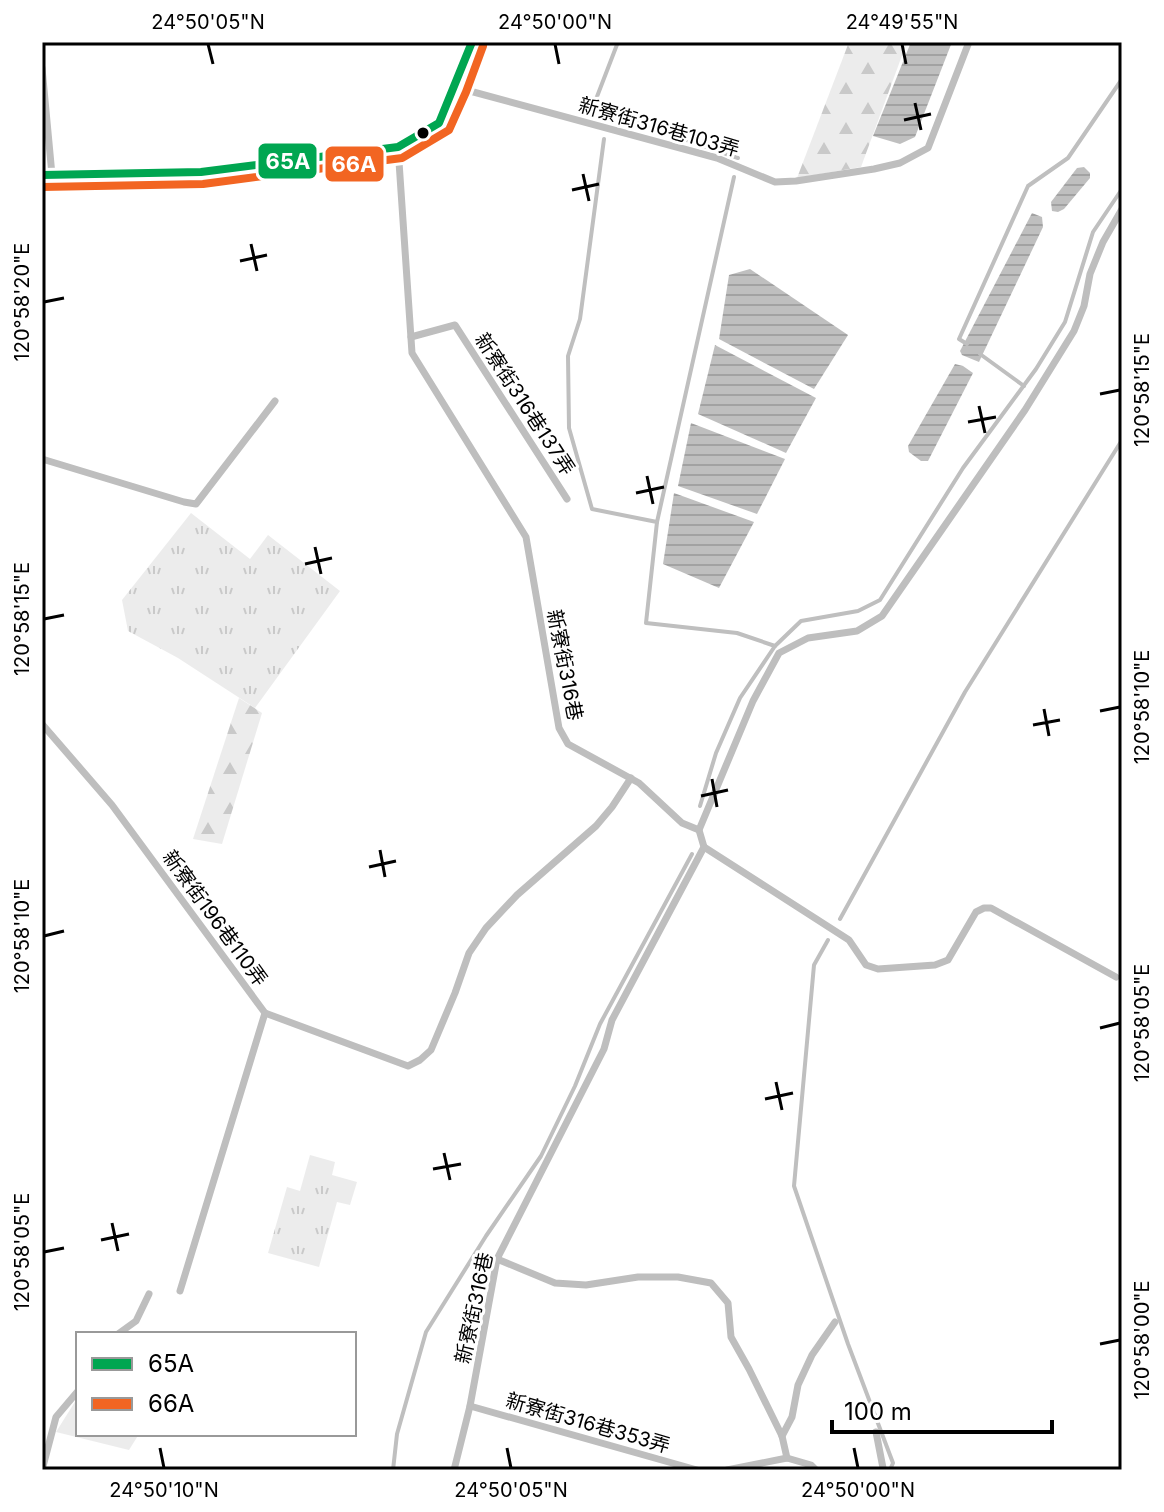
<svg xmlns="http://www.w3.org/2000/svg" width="1164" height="1512" font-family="Inter,'Noto Sans TC',sans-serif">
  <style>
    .grass { fill: url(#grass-tufts) }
    .forest { fill: url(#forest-firs) }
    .water { fill: url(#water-rules) }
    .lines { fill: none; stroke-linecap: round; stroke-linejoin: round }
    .stream { stroke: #bfbfbf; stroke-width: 4 }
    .service { stroke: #bebebe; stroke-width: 7 }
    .bus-1-casing { stroke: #fff; stroke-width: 14 }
    .bus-2-casing { stroke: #fff; stroke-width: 14 }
    .bus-1 { stroke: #00a651; stroke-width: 8 }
    .bus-2 { stroke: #f26522; stroke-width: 8 }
    .ticks { fill: none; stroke: #000; stroke-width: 3 }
    .bus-dot { fill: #000; stroke: #fff; stroke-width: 3 }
    .labels { text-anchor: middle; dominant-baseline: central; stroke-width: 6; stroke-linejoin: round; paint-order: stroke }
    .street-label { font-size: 20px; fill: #000; stroke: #fff }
    .line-badge { stroke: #fff; stroke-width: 3 }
    .badge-label { font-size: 22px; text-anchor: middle; font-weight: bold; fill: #fff }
    .neatline { fill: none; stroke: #000; stroke-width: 3 }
    .ticks-label { font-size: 20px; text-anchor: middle; fill: #000 }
  </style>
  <defs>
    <pattern id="grass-tufts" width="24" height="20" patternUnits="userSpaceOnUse" patternTransform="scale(2)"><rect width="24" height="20" fill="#ececec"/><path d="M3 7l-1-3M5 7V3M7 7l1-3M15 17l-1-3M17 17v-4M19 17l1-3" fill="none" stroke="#c9c9c9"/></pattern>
    <pattern id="forest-firs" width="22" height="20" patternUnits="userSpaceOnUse" patternTransform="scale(2)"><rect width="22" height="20" fill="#ececec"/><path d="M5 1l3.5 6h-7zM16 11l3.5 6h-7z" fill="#c9c9c9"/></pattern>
    <pattern id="water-rules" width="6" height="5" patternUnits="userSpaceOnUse" patternTransform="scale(2)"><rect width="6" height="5" fill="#bfbfbf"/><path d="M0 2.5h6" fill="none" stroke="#a2a2a2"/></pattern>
  </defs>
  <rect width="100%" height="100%" fill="#fff"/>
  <!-- grass -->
  <g class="grass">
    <polygon points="191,513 250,559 268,535 340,591 255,708 178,658 128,631 122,600"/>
    <polygon points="310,1155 335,1162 332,1175 357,1182 350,1205 337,1202 319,1267 268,1253 287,1187 300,1191"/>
    <polygon points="78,1397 78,1434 139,1434 129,1450 56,1432"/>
  </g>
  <!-- forest -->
  <g class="forest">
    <polygon points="849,42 907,42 861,167 797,178"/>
    <polygon points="239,698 262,713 222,844 193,839"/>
  </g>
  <!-- water -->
  <g class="water">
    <polygon points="911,42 952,42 915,137 900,144 873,136"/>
    <polygon points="1084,167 1090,173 1090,178 1064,209 1058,212 1052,211 1051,202 1077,168"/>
    <polygon points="1032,213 1042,217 1043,227 979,362 962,355 960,351"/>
    <polygon points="750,269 848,335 814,389 719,339 729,275"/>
    <polygon points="715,345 816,398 786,453 698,414"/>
    <polygon points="955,364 963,366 973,373 928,461 921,461 909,452 908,446"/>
    <polygon points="691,423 785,459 757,514 678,486"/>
    <polygon points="674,493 754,522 719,588 663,564"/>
  </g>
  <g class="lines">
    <!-- stream -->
    <g class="stream">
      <polyline points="618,42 593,107 738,158"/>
      <polyline points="604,139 580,319 568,356 569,428 592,509 657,522 646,623 737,633 775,646"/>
      <polyline points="967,344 959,339 1028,186 1068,158 1122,79"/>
      <polyline points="980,354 1024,386"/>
      <polyline points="657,522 734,177"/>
      <polyline points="700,806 716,753 740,698 775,646 801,621 858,611 880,600 963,468 1036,369 1065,322 1093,232 1122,189"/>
      <polyline points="840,919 965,692 1122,440"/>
      <polyline points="828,940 814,965 794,1186 848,1344 893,1463 890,1470"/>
      <polyline points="393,1470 397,1434 426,1332 486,1236 541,1156 575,1086 600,1024 692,854"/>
    </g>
    <!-- service -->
    <g class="service">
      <polyline points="42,68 52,175"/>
      <polyline points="455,87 717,158 775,182 796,181 874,169 900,163 928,148 969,42"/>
      <polyline points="398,147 412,353 526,537 559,728 568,744 639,783 682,823 699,830 704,847 612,1020 604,1049 497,1259 470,1406 454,1470"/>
      <polyline points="42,175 201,172 398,147 439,123 455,87 472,42"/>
      <polyline points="411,337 455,325 567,499"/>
      <polyline points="42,459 184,502 196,504 275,401"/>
      <polyline points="42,724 112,805 265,1013 408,1066 420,1060 431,1050 455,993 469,953 486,928 517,895 596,826 612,807 631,778"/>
      <polyline points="699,830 753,701 779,653 808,638 857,631 882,616 1025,410 1074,331 1084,306 1090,274 1103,242 1122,209"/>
      <polyline points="704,847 849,940 866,965 878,969 935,965 948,960 976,912 984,908 991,908 1116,977"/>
      <polyline points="497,1259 555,1283 586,1285 638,1277 678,1277 711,1283 728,1303 731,1337 749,1369 782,1436 787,1458"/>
      <polyline points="180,1291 265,1013"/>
      <polyline points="118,1334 136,1321 149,1294"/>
      <polyline points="470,1406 697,1470"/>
      <polyline points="876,1432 883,1468 882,1470"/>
      <polyline points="782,1436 792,1417 798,1385 812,1355 835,1322"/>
      <polyline points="42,1470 56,1417 78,1391"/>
      <polyline points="727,1470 787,1458 811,1465 816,1470"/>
    </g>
    <!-- bus-1 casing -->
    <g class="bus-1-casing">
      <polyline id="bus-1" points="42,175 201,172 398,147 439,123 472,42"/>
    </g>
    <!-- bus-2 casing -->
    <g class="bus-2-casing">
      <polyline id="bus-2" points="42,187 203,184 402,158 449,130 466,92 483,46"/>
    </g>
    <!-- bus-1 -->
    <use href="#bus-1" class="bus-1"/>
    <!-- bus-2 -->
    <use href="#bus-2" class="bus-2"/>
  </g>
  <!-- ticks -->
  <path class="ticks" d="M 208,44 L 213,64M 555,44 L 559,64M 902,44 L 906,64M 915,103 L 921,130M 904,120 L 931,114M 583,174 L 589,201M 572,190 L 599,184M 251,244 L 257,271M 240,261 L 267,255M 44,302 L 64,298M 1100,394 L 1120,390M 979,406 L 985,433M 968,422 L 996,417M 647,476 L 653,504M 636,493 L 664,487M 315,547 L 321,574M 305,564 L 332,558M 44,619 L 64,615M 1044,709 L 1049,736M 1100,711 L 1120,707M 1033,725 L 1060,720M 712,779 L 717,807M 701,796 L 728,790M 380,850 L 385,877M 369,867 L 396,861M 44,936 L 64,931M 1100,1028 L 1120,1023M 776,1082 L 782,1110M 765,1099 L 793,1093M 444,1153 L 450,1180M 433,1169 L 461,1164M 112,1223 L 118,1251M 101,1240 L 129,1234M 44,1252 L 64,1248M 1100,1344 L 1120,1340M 160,1448 L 164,1468M 507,1448 L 511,1468M 854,1448 L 858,1468"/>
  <!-- markers -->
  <circle class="bus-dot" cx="423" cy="133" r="7"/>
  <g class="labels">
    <!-- street labels -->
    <g class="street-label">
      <text transform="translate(659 127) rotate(16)">新寮街316巷103弄</text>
      <text transform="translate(525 404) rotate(57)">新寮街316巷137弄</text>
      <text transform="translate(565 665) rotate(79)">新寮街316巷</text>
      <text transform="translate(215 918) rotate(54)">新寮街196巷110弄</text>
      <text transform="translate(474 1308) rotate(-78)">新寮街316巷</text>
      <text transform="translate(588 1423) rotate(16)">新寮街316巷353弄</text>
    </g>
  </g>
  <g class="line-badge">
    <rect x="257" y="142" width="61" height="38" rx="8" fill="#00a651"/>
    <rect x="324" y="145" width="61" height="38" rx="8" fill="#f26522"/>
  </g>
  <g class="badge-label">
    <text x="288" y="169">65A</text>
    <text x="354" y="172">66A</text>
  </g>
  <!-- border -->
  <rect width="1164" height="1512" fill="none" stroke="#ffffff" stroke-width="88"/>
  <!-- legend -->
  <rect x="76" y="1332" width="280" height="104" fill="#ffffff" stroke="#999999" stroke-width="2"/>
  <rect x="92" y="1358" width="40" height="12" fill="#00a651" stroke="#999999" stroke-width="2"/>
  <text x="148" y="1372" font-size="24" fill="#000000">65A</text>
  <rect x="92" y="1398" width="40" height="12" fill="#f26522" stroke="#999999" stroke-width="2"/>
  <text x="148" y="1412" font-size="24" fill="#000000">66A</text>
  <!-- scale -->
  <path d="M832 1420v12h220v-12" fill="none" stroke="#000000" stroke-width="4"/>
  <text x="844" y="1420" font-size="24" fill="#000000" stroke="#ffffff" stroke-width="6" paint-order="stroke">100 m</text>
  <rect x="44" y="44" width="1076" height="1424" class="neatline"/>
  <g class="ticks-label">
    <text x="208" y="29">24°50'05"N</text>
    <text x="555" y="29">24°50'00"N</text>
    <text x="902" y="29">24°49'55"N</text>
    <text transform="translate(22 302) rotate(-90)" y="7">120°58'20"E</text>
    <text transform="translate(1142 390) rotate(-90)" y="7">120°58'15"E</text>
    <text transform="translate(22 619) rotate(-90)" y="7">120°58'15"E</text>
    <text transform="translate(1142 707) rotate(-90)" y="7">120°58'10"E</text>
    <text transform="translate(22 936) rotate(-90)" y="7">120°58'10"E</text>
    <text transform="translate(1142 1023) rotate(-90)" y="7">120°58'05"E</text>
    <text transform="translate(22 1252) rotate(-90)" y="7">120°58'05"E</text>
    <text transform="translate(1142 1340) rotate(-90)" y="7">120°58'00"E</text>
    <text x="164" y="1497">24°50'10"N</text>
    <text x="511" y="1497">24°50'05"N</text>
    <text x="858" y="1497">24°50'00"N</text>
  </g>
</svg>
